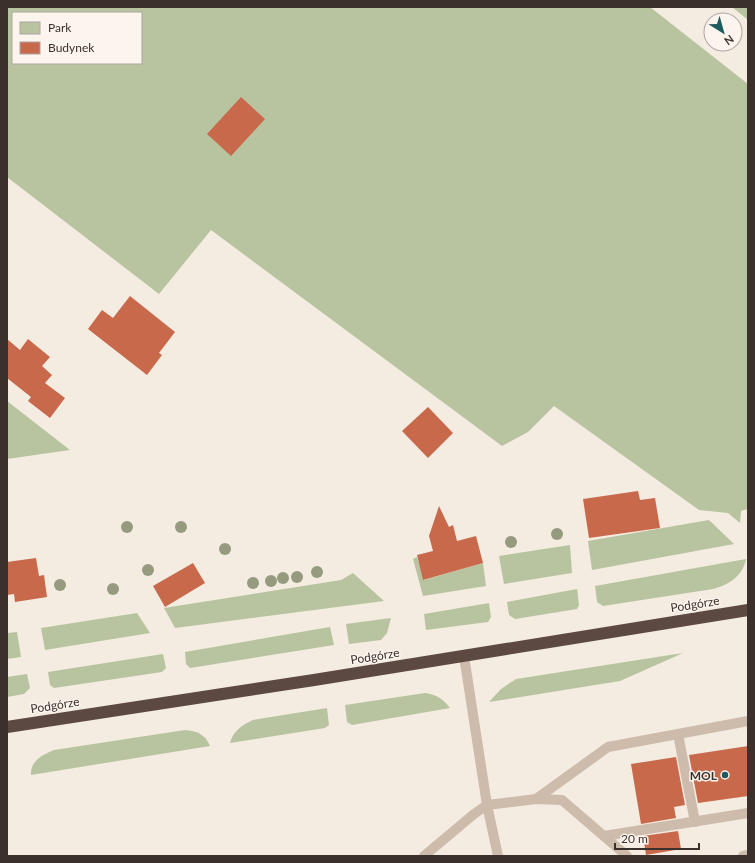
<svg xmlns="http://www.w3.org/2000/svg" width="755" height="863" font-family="Lato,sans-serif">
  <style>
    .green { fill: #b8c4a0; fill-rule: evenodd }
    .building { fill: #c8694b }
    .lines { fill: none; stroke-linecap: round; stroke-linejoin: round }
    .lane { stroke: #cdbbac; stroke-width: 10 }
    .highway { stroke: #5c4a42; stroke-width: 12 }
    .tree { fill: #969b7f }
    .poi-dot { fill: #1f5a5e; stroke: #fbf5ee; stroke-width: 1.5 }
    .labels { text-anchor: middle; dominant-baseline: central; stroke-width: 3; stroke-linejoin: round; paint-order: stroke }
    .street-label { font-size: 12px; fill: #3b302b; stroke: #fbf5ee }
    .poi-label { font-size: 12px; font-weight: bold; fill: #3b302b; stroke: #fbf5ee; text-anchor: end }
  </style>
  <rect width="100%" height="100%" fill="#f4ebe1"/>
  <!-- green -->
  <g class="green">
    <path d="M 7,7 L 650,7 L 748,84 L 748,509 L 741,511 L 740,523 L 728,513 L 699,510 L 554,406 L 528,432 L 502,446 L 211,230 L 159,294 L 7,177 ZM 13,13 L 141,13 L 141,63 L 13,63 Z"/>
    <polygon points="732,7 748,7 748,20"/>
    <polygon points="7,401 70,450 7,459"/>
    <polygon points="709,520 734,544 592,570 588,541"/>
    <polygon points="570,545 572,573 504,584 499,556"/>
    <polygon points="417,557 424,580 483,563 486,586 423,596 413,559"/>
    <path d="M 746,559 C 743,576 728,585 713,589 L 603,606 L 597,602 L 595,586 Z"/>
    <polygon points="353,573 384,601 175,628 164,608 341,580"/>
    <polygon points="577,589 579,605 577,609 515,619 509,615 507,602"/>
    <polygon points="489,603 491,617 488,622 426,630 424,614"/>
    <polygon points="137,613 150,633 45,650 41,628"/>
    <polygon points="391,618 387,633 381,640 349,644 346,624"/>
    <polygon points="330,627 334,645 190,668 186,664 185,652"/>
    <polygon points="17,632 21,657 7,659 7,633"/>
    <polygon points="683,653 620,681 489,702 501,689 516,679"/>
    <polygon points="163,654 166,668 162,672 54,688 50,685 48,672"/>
    <polygon points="27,674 30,688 24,694 7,697 7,677"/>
    <path d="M 425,693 C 437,695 442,698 450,708 L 352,725 L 347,722 L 345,705 Z"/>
    <path d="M 327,708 L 329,725 L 325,728 L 230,743 C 233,731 242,725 253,720 Z"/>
    <path d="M 185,730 C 197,731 205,734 210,746 L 31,775 C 30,761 42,755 54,750 Z"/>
  </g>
  <!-- building -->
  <g class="building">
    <polygon points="241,97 265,119 231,156 207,134"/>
    <polygon points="130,296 175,332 159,353 162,355 147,375 88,329 102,310 113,318"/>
    <polygon points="7,339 20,350 28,339 50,357 42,366 52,375 45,383 65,398 50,418 28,401 31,397 7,378"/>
    <polygon points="428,407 453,433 428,458 402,431"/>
    <polygon points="638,491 640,500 655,498 660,528 589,538 583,499"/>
    <polygon points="439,506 449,527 453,525 457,541 476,536 483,563 423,580 417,555 433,551 429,536"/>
    <polygon points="36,558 39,576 44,575 47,597 15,602 14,594 7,595 7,562"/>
    <polygon points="193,563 205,583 165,607 153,586"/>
    <polygon points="748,746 748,796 698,803 689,755"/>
    <polygon points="676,757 685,805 674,807 676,818 641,824 631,764"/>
    <polygon points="678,831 681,849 646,855 643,836"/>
  </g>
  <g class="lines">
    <!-- lane -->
    <g class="lane">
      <polyline points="464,656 487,805 498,856"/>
      <polyline points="678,734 695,822"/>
      <polyline points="536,799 608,747 748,721"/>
      <polyline points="604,836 748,813"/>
      <polyline points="424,856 474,814 487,805 536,799 562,800 627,856"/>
      <polyline points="743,856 748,855"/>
    </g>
    <!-- highway -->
    <polyline class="highway" points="7,727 314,680 748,610"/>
  </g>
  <!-- trees -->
  <g class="tree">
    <circle cx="127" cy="527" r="6"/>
    <circle cx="181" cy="527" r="6"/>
    <circle cx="557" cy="534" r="6"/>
    <circle cx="511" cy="542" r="6"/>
    <circle cx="225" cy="549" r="6"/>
    <circle cx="148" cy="570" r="6"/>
    <circle cx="317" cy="572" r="6"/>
    <circle cx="297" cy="577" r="6"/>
    <circle cx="283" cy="578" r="6"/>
    <circle cx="271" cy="581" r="6"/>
    <circle cx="253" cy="583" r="6"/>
    <circle cx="60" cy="585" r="6"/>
    <circle cx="113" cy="589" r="6"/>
  </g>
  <!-- markers -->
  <circle class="poi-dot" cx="725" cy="775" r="4"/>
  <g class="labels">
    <!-- street labels -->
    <g class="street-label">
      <text transform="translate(695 604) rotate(-9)">Podgórze</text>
      <text transform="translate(375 656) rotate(-9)">Podgórze</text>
      <text transform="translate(55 705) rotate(-9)">Podgórze</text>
    </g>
    <!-- poi labels -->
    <g class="poi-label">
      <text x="717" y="775">MOL</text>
    </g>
  </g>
  <!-- border -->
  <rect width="755" height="863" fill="none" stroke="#3b302b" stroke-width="16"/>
  <!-- legend -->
  <rect x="12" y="12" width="130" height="52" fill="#fbf5ee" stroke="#aea6a0"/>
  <rect x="20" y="22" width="20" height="12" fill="#b8c4a0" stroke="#aea6a0"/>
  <text x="48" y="32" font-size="12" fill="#3b302b">Park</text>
  <rect x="20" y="42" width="20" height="12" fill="#c8694b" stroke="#aea6a0"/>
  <text x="48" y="52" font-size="12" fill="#3b302b">Budynek</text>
  <!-- north arrow -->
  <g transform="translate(723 32) rotate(143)"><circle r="19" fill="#fbf5ee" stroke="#aea6a0"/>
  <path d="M0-3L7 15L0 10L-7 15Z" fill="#1f5a5e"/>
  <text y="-6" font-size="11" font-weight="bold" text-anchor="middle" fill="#3b302b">N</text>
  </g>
  <!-- scale -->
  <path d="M615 843v6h84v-6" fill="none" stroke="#3b302b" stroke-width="2"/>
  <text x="621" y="843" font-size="12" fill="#3b302b" stroke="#fbf5ee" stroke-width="3" paint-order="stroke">20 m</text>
</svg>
